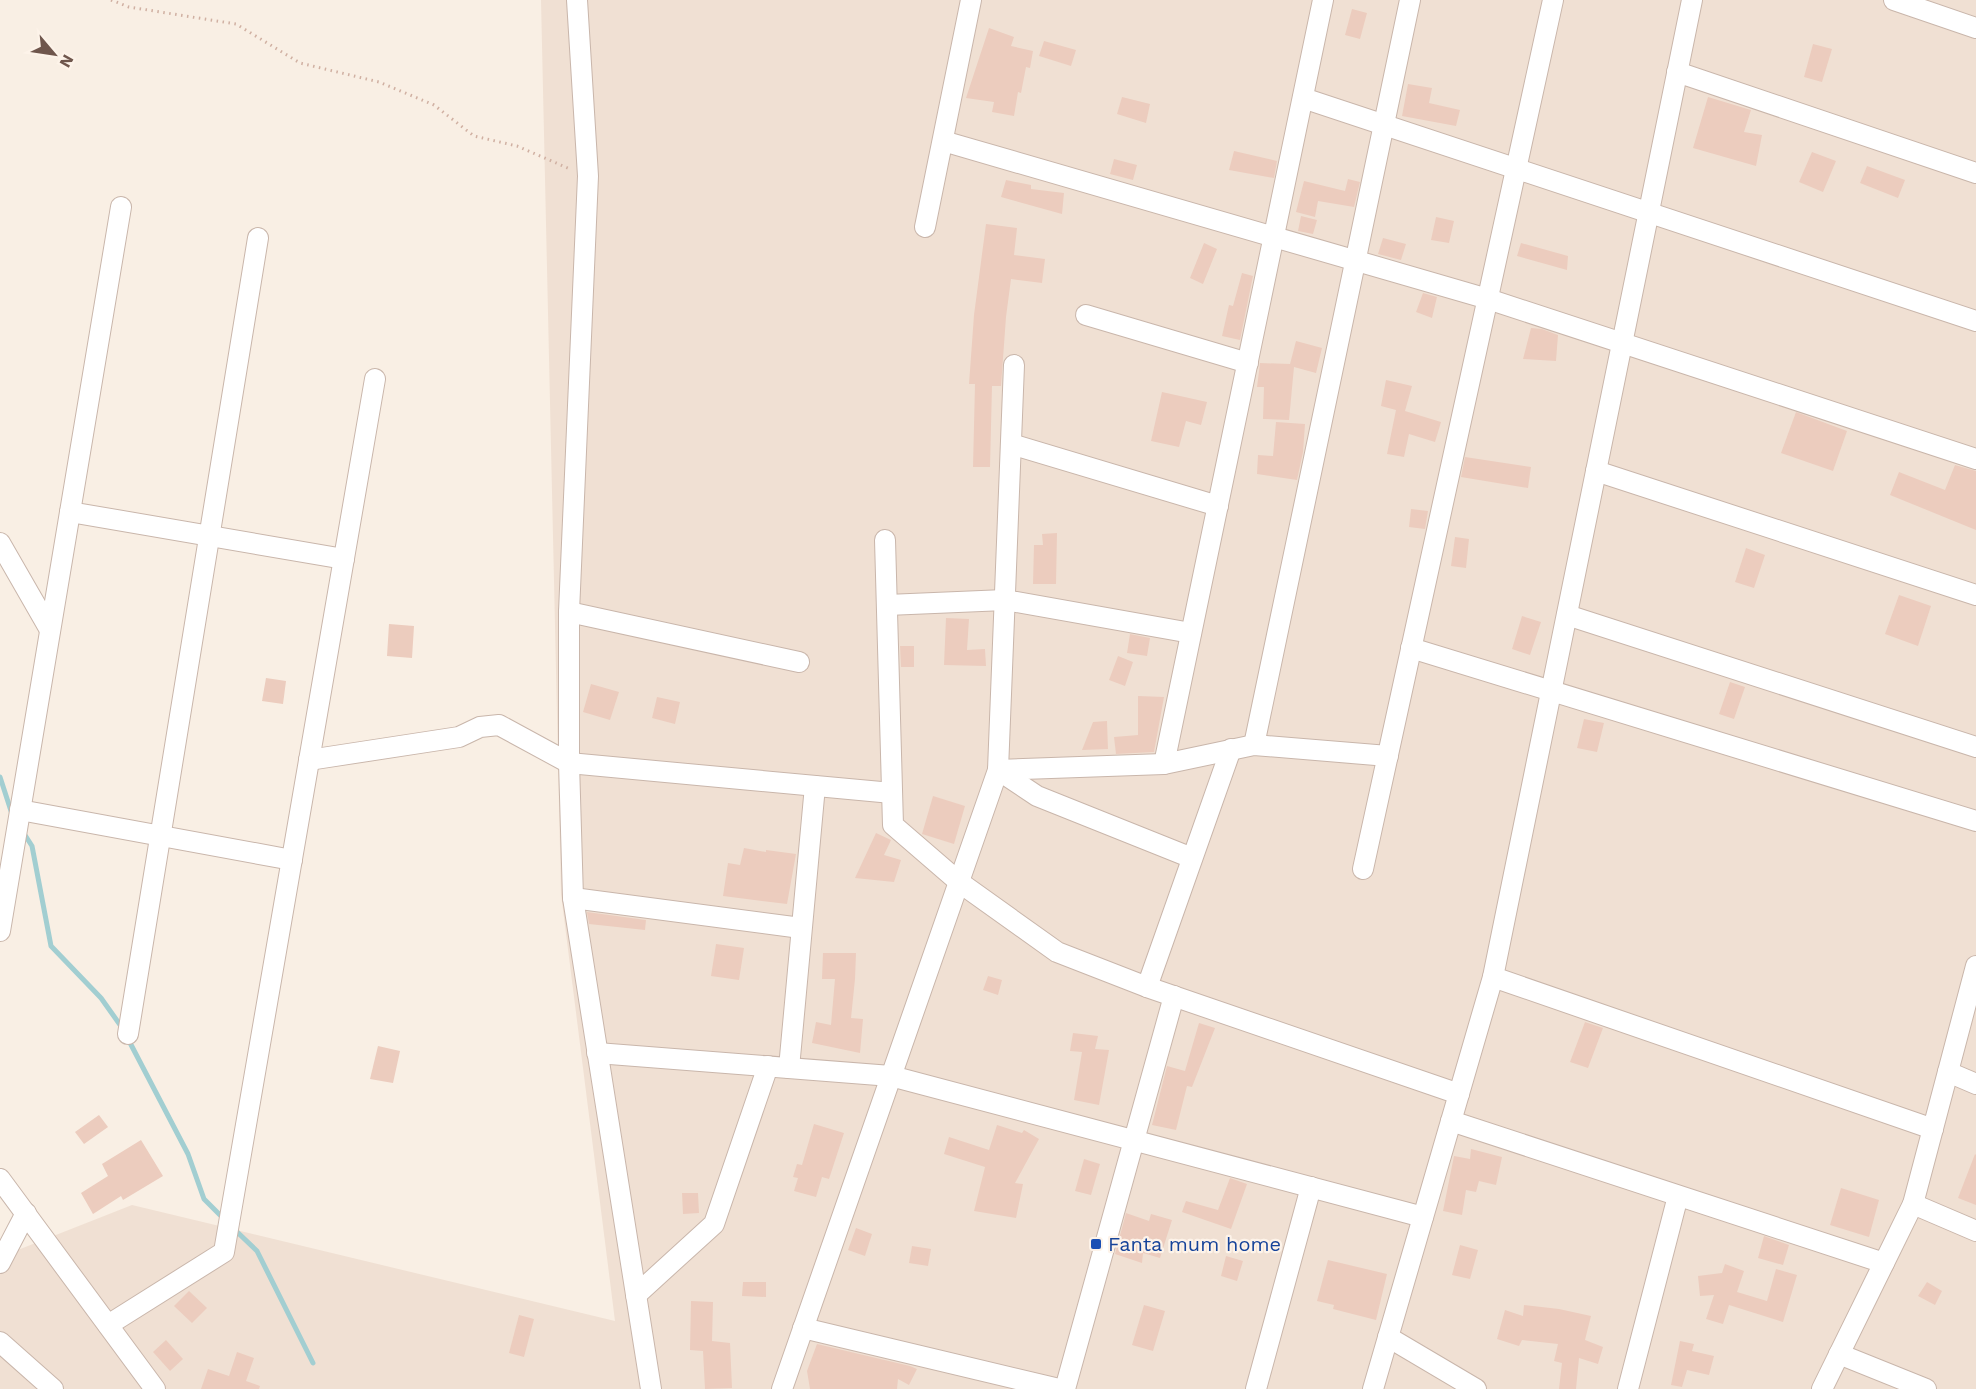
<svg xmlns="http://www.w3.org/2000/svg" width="1976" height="1389" font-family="'Work Sans',sans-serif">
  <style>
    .residential { fill: #f0e0d3 }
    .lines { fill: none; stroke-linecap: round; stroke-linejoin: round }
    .stream { stroke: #a2ced1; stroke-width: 5 }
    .building { fill: #ecccbe }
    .minor-casing { stroke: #c9b6ab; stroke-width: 22 }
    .path { stroke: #d0b0a2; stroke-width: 3; stroke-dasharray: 1.5 4.5; stroke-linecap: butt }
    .minor { stroke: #fff; stroke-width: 20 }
    .transit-dot { fill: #1a4fb4; stroke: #fdf3e9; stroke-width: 2 }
    .labels { text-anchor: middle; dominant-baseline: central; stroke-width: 4.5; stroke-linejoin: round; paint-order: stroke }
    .transit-label { font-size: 20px; fill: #164399; stroke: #fdf3e9; text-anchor: start }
  </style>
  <rect width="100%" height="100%" fill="#f9efe4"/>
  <!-- residential -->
  <polygon class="residential" points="541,0 1976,0 1976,1389 0,1389 0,1257 132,1205 615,1321 561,894"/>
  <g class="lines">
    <!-- stream -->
    <g class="stream">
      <polyline points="0,777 12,814"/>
      <polyline points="23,832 32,846 51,946 101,998 123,1029"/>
      <polyline points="127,1037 188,1154 204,1199 225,1220"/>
      <polyline points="234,1229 257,1251 313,1363"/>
    </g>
  </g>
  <!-- building -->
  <g class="building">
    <polygon points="1352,9 1367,13 1360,39 1345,35"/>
    <polygon points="989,28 1014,37 1011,46 1033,51 1030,68 1026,67 1021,93 1018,92 1014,116 992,112 994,102 966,98"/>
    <polygon points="1044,41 1076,50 1071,66 1039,56"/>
    <polygon points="1813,44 1832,49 1822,82 1804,77"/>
    <polygon points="1408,84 1432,88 1429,103 1460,110 1456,126 1402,116"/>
    <polygon points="1122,97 1150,104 1146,123 1117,114"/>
    <polygon points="1708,97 1751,110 1744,132 1762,135 1756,166 1693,148"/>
    <polygon points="1234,151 1277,161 1274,178 1229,170"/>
    <polygon points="1812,152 1836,161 1823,192 1799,182"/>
    <polygon points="1114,159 1137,165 1133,180 1110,174"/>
    <polygon points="1867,166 1905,180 1898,198 1860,183"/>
    <polygon points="1348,179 1360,182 1354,207 1318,201 1315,217 1296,212 1304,181 1345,191"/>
    <polygon points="1006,180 1031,185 1031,189 1064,193 1062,214 1001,197"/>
    <polygon points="1301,216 1317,220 1313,234 1298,231"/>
    <polygon points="1436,217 1454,221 1449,243 1431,240"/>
    <polygon points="986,224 1017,228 1014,255 1045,259 1042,283 1011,279 1006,317 1001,386 992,386 990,467 973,467 975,384 969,384 974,315"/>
    <polygon points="1383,238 1406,244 1401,260 1378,254"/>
    <polygon points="1204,243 1217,249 1203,284 1190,278"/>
    <polygon points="1521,243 1568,256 1567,270 1517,256"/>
    <polygon points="1242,273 1253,276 1240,340 1222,336 1229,305 1233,306"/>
    <polygon points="1423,293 1437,297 1432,318 1416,312"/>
    <polygon points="1531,328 1542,329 1558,335 1556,361 1523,359"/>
    <polygon points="1296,341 1322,348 1316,373 1294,367 1289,420 1263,419 1264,387 1257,387 1260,363 1290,364"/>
    <polygon points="1386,380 1412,386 1405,411 1441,422 1435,442 1409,434 1404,457 1387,454 1396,410 1381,406"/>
    <polygon points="1162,392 1207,402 1201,425 1186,421 1179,447 1151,441"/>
    <polygon points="1796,412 1847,431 1833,471 1781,453"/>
    <polygon points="1276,422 1305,424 1303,452 1297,480 1257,474 1258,455 1273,456"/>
    <polygon points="1465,457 1531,467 1528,488 1461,477"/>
    <polygon points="1955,465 1976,471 1976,530 1890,495 1899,472 1945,490"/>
    <polygon points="1411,509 1428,511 1425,529 1409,527"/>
    <polygon points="1057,533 1056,584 1033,584 1034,545 1043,545 1042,534"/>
    <polygon points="1455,537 1469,539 1466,568 1451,566"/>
    <polygon points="1746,548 1765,555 1754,588 1735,582"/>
    <polygon points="1899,595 1931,606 1918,646 1885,634"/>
    <polygon points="1522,616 1541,622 1530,655 1512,649"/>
    <polygon points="946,618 969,619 967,650 985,649 986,666 944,665"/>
    <polygon points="389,624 414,626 412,658 387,656"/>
    <polygon points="1130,634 1150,638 1147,656 1127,653"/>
    <polygon points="900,646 914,646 914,667 901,667"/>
    <polygon points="1118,656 1133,662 1125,686 1109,680"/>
    <polygon points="266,678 286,681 283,704 262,701"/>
    <polygon points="1730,682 1745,687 1734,719 1719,714"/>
    <polygon points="591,684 619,692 610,720 583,712"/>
    <polygon points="1138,696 1164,697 1154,752 1116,754 1114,737 1138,735"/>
    <polygon points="657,697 680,702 675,724 652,718"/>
    <polygon points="1584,719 1604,723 1597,752 1577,748"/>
    <polygon points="1107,721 1108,749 1082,750 1093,722"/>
    <polygon points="933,796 965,806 954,844 922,834"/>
    <polygon points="876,833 891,840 884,855 901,860 894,882 855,878"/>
    <polygon points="744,848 766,852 766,850 796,854 787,904 723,896 728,863 740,865"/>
    <polygon points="587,912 646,920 645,930 589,924"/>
    <polygon points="716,944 744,948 739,980 711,976"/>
    <polygon points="823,953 856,953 855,979 851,1018 863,1019 860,1053 812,1043 816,1022 831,1025 835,979 822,979"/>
    <polygon points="988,976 1002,980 998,995 983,990"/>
    <polygon points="1585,1022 1603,1028 1588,1068 1570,1062"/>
    <polygon points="1199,1023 1215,1028 1192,1087 1187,1086 1176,1130 1152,1125 1167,1066 1185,1071"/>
    <polygon points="1073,1033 1098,1036 1095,1049 1109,1050 1099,1105 1074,1100 1082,1052 1070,1051"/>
    <polygon points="378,1046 400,1051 393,1083 370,1079"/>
    <polygon points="99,1115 108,1127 84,1144 75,1132"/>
    <polygon points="814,1124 844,1133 829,1179 822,1177 816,1197 794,1191 798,1178 793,1177 797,1164 802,1165"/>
    <polygon points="997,1125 1022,1133 1024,1130 1039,1139 1015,1183 1023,1184 1016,1218 974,1211 985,1167 944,1154 949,1137 989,1150"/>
    <polygon points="141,1140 163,1176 123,1200 121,1196 93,1214 81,1193 108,1176 102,1164"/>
    <polygon points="1471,1149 1502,1157 1496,1185 1479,1181 1476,1192 1466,1190 1462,1215 1443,1211 1454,1156 1470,1159"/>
    <polygon points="1975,1154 1976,1155 1976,1205 1958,1198"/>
    <polygon points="1084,1159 1100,1164 1091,1195 1075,1191"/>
    <polygon points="1230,1178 1247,1184 1231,1229 1182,1212 1186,1201 1218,1210"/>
    <polygon points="1841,1188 1879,1200 1869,1237 1830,1225"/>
    <polygon points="682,1193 698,1193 699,1213 683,1214"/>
    <polygon points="1126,1213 1149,1221 1151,1214 1172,1220 1160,1258 1143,1253 1142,1263 1115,1254"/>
    <polygon points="856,1228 872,1234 865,1256 848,1250"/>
    <polygon points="1764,1236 1789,1245 1783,1265 1758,1258"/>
    <polygon points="1460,1245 1478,1250 1470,1279 1452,1275"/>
    <polygon points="912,1246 931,1249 928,1266 909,1263"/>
    <polygon points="1226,1256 1243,1261 1237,1281 1221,1276"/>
    <polygon points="1328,1260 1387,1274 1376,1320 1333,1309 1334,1305 1317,1301"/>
    <polygon points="1725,1264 1744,1271 1737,1292 1767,1301 1776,1269 1797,1275 1783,1322 1729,1305 1723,1324 1706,1319 1714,1295 1700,1296 1698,1276 1722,1273"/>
    <polygon points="743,1282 766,1282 766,1297 742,1296"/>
    <polygon points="1927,1282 1942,1291 1935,1305 1918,1296"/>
    <polygon points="189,1291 207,1308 192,1323 174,1306"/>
    <polygon points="691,1301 713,1302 712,1341 730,1343 732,1388 705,1389 703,1351 690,1350"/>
    <polygon points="1144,1305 1165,1311 1153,1351 1132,1345"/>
    <polygon points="1524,1305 1559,1309 1591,1316 1585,1340 1603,1347 1598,1364 1579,1358 1576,1389 1559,1389 1562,1363 1554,1361 1558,1344 1522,1340 1519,1346 1497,1339 1505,1310 1523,1316"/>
    <polygon points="519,1315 534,1319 524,1357 509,1353"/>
    <polygon points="166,1340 183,1359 170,1371 153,1352"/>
    <polygon points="1680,1341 1694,1344 1692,1351 1714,1356 1709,1375 1687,1370 1682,1387 1671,1385"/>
    <polygon points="817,1344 910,1366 917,1369 909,1385 898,1379 897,1389 810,1389 807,1371"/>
    <polygon points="237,1352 254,1358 246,1381 260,1386 259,1389 201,1389 208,1369 229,1376"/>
  </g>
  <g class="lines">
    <!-- minor casing -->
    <g class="minor-casing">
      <g id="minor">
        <polyline points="577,0 588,176 569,612 569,763 573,898 651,1389"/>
        <polyline points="1894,0 1976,28"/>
        <polyline points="1677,72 1976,173"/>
        <polyline points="1303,98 1976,321"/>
        <polyline points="943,141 1488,299 1976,459"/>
        <polyline points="925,227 971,0"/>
        <polyline points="1086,315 1248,363"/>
        <polyline points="1011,444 1218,506"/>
        <polyline points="1596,471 1976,595"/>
        <polyline points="70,512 344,559"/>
        <polyline points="885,540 893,825 959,882 1057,952 1147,987 1459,1094"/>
        <polyline points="0,543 50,630"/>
        <polyline points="887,605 1005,600 1191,633"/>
        <polyline points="569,612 799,662"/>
        <polyline points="1567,615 1976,747"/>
        <polyline points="1411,648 1976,821"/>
        <polyline points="1254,745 1410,0"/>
        <polyline points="309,760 459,737 480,727 499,725 569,763 892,793"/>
        <polyline points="1164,764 1323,0"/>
        <polyline points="998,770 1164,764 1254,745 1388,756"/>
        <polyline points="998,770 1037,796 1192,858"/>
        <polyline points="20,810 292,860"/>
        <polyline points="1363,869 1553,0"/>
        <polyline points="573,898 801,928"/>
        <polyline points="0,931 121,207"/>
        <polyline points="1493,977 1933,1129"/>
        <polyline points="1147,987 1231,749"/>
        <polyline points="128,1034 258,238"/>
        <polyline points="597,1053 891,1076 1423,1217"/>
        <polyline points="789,1068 815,786"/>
        <polyline points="1948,1072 1976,1084"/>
        <polyline points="1451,1121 1884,1263"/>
        <polyline points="0,1179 155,1389"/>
        <polyline points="1913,1204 1976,1231"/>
        <polyline points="0,1263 26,1213"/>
        <polyline points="636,1295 714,1224 768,1066"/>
        <polyline points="108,1325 224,1252 375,379"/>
        <polyline points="803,1328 1059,1389"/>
        <polyline points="1388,1337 1476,1389"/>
        <polyline points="0,1342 53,1389"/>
        <polyline points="1839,1354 1926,1389"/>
        <polyline points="782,1389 998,770 1014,365"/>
        <polyline points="1065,1389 1174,996"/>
        <polyline points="1256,1389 1311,1187"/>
        <polyline points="1373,1389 1493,977 1692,0"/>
        <polyline points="1628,1389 1678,1196"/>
        <polyline points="1822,1389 1913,1204 1976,966"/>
      </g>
    </g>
    <!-- path -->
    <polyline class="path" points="111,0 129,7 236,24 300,63 379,82 434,105 474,136 517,146 570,169"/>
    <!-- minor -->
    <use href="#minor" class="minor"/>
  </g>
  <!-- markers -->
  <rect class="transit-dot" x="1090" y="1238" width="12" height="12" rx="3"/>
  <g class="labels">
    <!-- transit labels -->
    <g class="transit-label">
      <text x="1108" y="1244">Fanta mum home</text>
    </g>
  </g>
  <!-- north arrow -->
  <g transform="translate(54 54) rotate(119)" stroke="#fdf3e9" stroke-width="4.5" paint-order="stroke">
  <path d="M0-4.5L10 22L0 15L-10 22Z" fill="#6f564c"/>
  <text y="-9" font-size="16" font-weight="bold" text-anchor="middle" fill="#6f564c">N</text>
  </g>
</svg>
